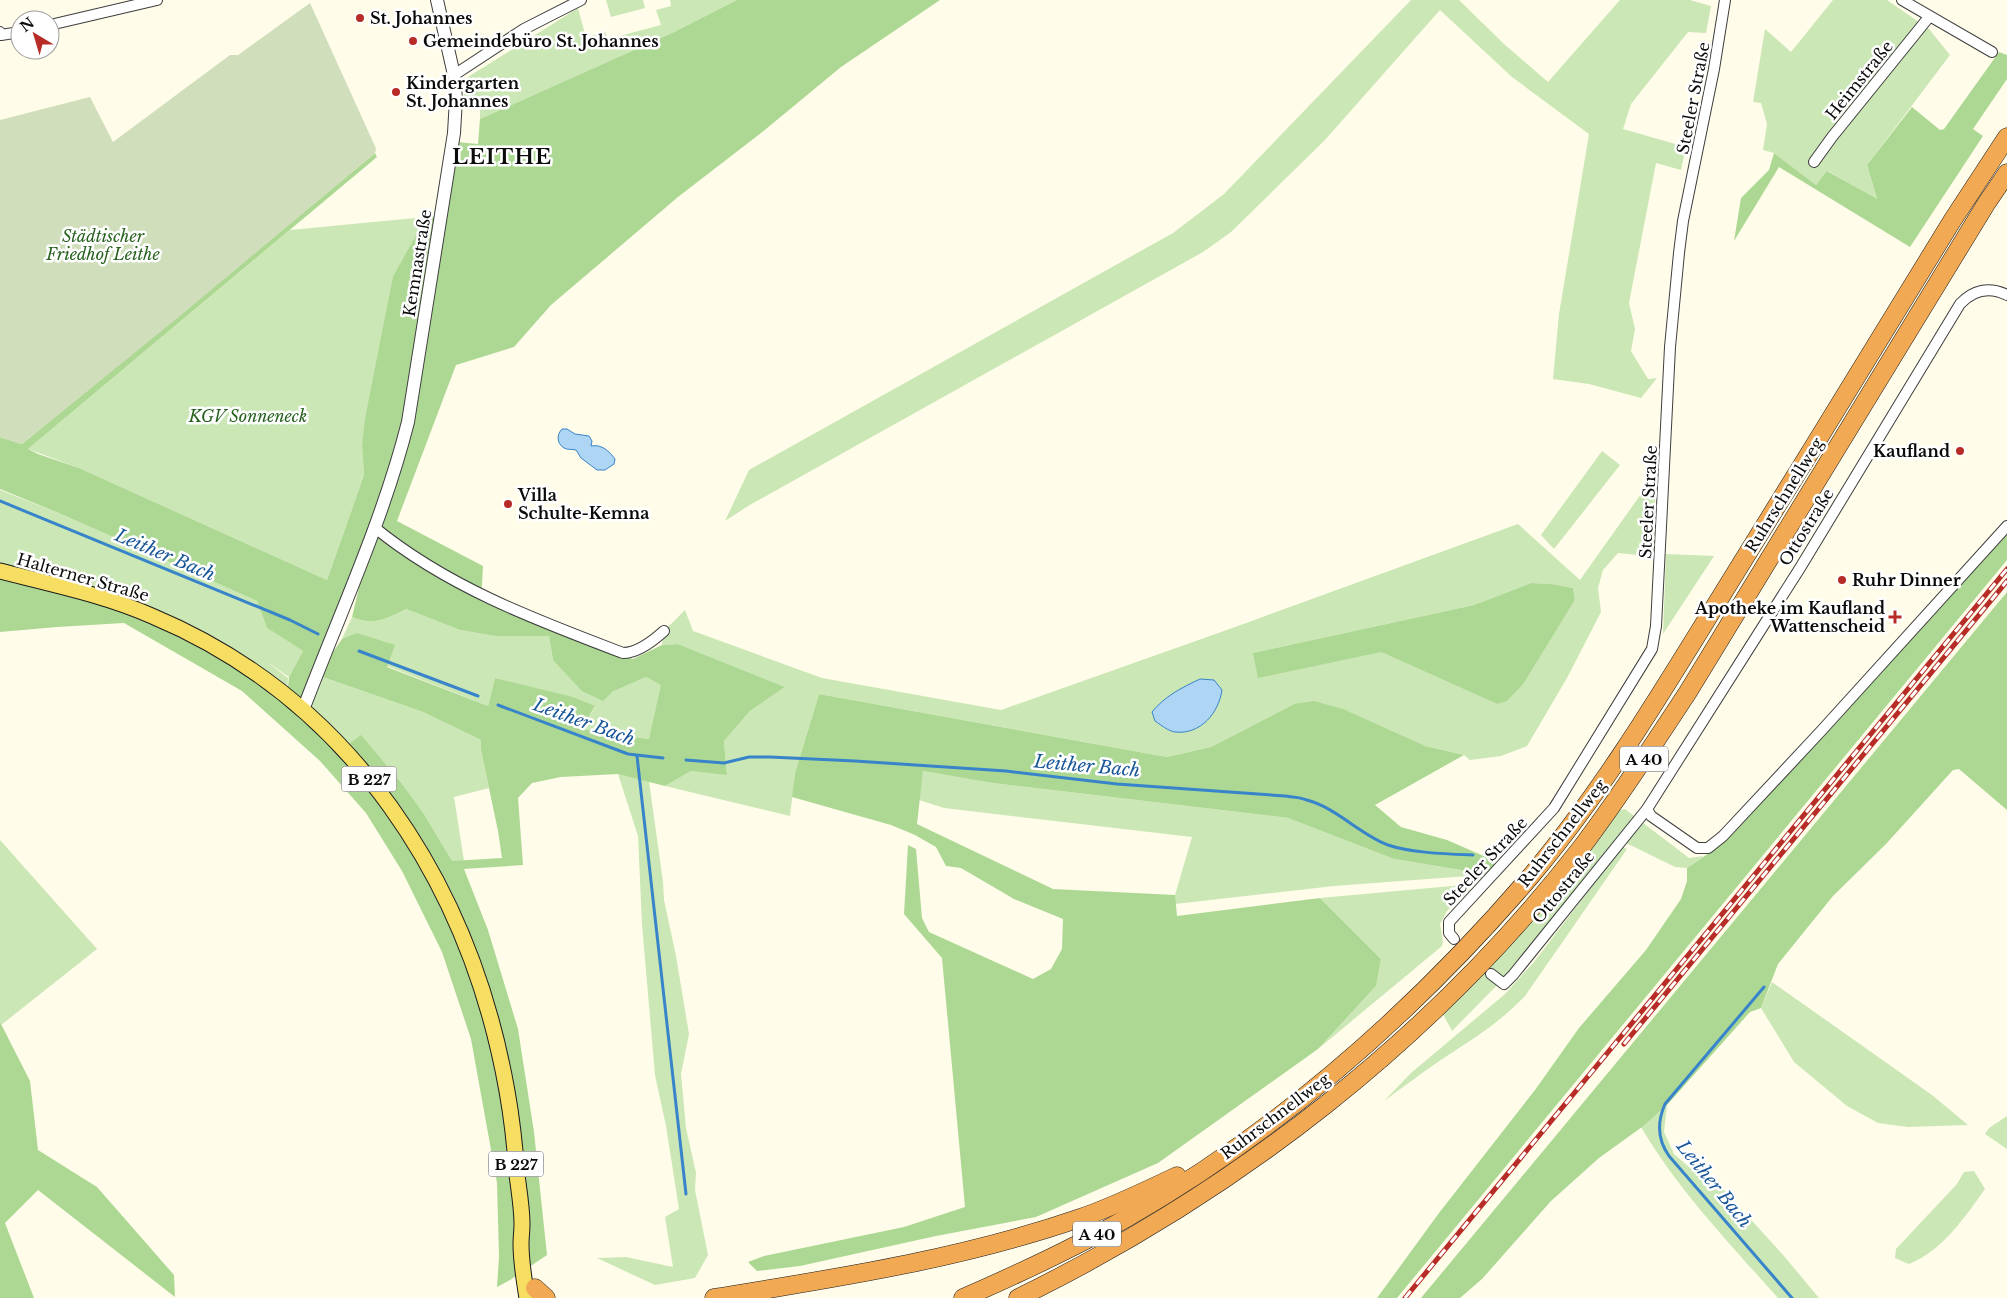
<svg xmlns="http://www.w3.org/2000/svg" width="2007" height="1298" font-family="'Libre Baskerville',serif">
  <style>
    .green { fill: #cbe7b5; fill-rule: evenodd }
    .forest { fill: #add894 }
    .cemetery { fill: #d1debc }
    .water { fill: #afd5f5; stroke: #3884ca }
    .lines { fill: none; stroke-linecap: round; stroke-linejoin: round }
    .stream { stroke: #3884ca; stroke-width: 3 }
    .minor-casing { stroke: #3e3e3e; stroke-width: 12 }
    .tertiary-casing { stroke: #3e3e3e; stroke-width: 14 }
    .primary-casing { stroke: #1c1c1c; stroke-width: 17 }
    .motorway-casing { stroke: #1c1c1c; stroke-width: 19 }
    .minor { stroke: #fff; stroke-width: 10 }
    .tertiary { stroke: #fff; stroke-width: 12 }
    .primary { stroke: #f6de62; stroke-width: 15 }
    .motorway { stroke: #f1a954; stroke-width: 18 }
    .rail-casing { stroke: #b72c27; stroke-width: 5 }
    .rail { stroke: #fff; stroke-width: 3; stroke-dasharray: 9; stroke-linecap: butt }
    .poi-dot { fill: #b72c27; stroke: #fff; stroke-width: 2 }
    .labels { text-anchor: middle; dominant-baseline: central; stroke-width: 5; stroke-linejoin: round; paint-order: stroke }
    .shield { fill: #fff; stroke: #545454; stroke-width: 1 }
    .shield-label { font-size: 15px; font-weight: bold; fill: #0b0b0b }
    .poi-label { font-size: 16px; font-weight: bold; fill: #0b0b0b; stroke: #fff; text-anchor: start }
    .street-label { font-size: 16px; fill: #0b0b0b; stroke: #fff }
    .park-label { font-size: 16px; font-style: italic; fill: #26601d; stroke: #fff }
    .water-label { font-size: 18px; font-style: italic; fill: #185699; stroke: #fff }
    .district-label { font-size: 21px; font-weight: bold; letter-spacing: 1px; fill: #0b0b0b; stroke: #fff }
  </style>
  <rect width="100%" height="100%" fill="#fffce9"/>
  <!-- green -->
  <g class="green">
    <polygon points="606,0 643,0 645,8 611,17"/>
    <polygon points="670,0 737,0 672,33 480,119 480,101 463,98 468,77 578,8 586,38 605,32 608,39 661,25 656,10 671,6"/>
    <polygon points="1411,0 1459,0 1504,44 1548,82 1620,0 1690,0 1711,6 1706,33 1688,32 1631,104 1623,129 1686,147 1681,170 1656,163 1629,303 1635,329 1631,351 1648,379 1657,378 1641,398 1589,384 1553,379 1559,314 1589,134 1512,77 1440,10 1324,141 1231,232 1203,252 748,506 725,521 749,470 1173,233 1224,194"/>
    <polygon points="1833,0 1887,0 1929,29 1950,55 1867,165 1877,200 1828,171 1816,185 1774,153 1763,150 1767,124 1761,103 1753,102 1765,29 1791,52"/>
    <polygon points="426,217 393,276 362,445 364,475 327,580 79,468 28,449 290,230"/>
    <polygon points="1602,451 1620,465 1554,549 1541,535"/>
    <path d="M 1658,470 L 1653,521 L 1657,557 L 1618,553 L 1603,570 L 1598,588 L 1601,612 L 1567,678 L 1527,746 L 1501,756 L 1470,760 L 1464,755 L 1425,746 L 1294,704 L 1211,747 L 1167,757 L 819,694 L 795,773 L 790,816 L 665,786 L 691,771 L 727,774 L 724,741 L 750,711 L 785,687 L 678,644 L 662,645 L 664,631 L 685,610 L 693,631 L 822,678 L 1001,710 L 1238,626 L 1518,524 L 1580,580 ZM 1531,583 L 1552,584 L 1573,588 L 1575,600 L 1524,683 L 1497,704 L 1381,652 L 1253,653 L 1474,605 Z"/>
    <polygon points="0,490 61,514 257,601 267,628 303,651 289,677 266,661 288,678 287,696 251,668 0,570"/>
    <polygon points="1666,554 1714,556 1663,634"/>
    <path d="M 406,609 L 460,630 L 495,636 L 549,636 L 553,660 L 612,692 L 646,677 L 662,685 L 650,739 L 582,729 L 595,707 L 495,678 L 488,706 L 387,666 L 394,646 L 342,639 L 352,617 C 373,626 387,619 406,609 Z"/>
    <polygon points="317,675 423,712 481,740 481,750 489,788 454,797 464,861 452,861 424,814 403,785 361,736 343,748 304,709"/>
    <polygon points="923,771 992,783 1288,818 1394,859 1485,874 1477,882 1468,876 1334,886 1175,904 1175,895 1192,837 944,808 919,800"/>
    <polygon points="618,774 649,781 663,882 664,900 676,956 689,1034 681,1074 686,1128 696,1173 695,1190 708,1255 695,1278 655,1285 597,1258 626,1257 673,1267 665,1217 679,1209 666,1126 655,1075 642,924 638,836"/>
    <polygon points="1625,809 1689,858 1704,856 1687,868 1675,867 1618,839 1510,972 1452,1031 1443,1014 1508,947 1551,896 1614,811"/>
    <polygon points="0,840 97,949 1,1025 0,1022"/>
    <path d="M 1622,847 L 1627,849 L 1525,996 C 1497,1025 1471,1040 1438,1062 C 1420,1074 1402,1088 1384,1101 L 1411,1073 L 1505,994 L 1534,962 Z"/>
    <polygon points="1463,885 1470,890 1447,911 1440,924 1443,941 1442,946 1318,1049 1376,986 1381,959 1320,898"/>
    <polygon points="1772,982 1932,1095 1968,1125 1908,1127 1878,1123 1847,1106 1794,1062 1761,1008"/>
    <path d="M 1667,1105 L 1664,1132 L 1674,1154 L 1689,1167 L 1713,1178 L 1784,1256 L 1819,1298 L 1778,1298 C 1730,1244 1678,1190 1641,1127 Z"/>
    <polygon points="2007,1116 2007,1149 1985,1134 1989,1128"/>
    <path d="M 1974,1171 L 1985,1189 C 1965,1217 1942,1251 1909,1264 L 1895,1258 L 1896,1249 L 1957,1184 L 1964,1172 Z"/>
  </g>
  <!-- forest -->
  <g class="forest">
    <path d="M 737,0 L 940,0 L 841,67 L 761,133 L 678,197 L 551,305 L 514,347 L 456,365 L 397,521 L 483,566 L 481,601 L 633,659 L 662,645 L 678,644 L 785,687 L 750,711 L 724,741 L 727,775 L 691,771 L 665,786 L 618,774 L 561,777 L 532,783 L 518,798 L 523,865 L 464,869 L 488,930 L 518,1029 L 534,1132 L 547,1255 L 510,1280 L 497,1287 L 499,1257 L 497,1183 L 471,1039 L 442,952 L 402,871 L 366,813 L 320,761 L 242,691 L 124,623 L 57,627 L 0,632 L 0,574 L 125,607 L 210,645 L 342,749 L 361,735 L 403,785 L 424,814 L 452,861 L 502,858 L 498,831 L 481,750 L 481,740 L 423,712 L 317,675 L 342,639 L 357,633 L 395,645 L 387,667 L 488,706 L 495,678 L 573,697 L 595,706 L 582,729 L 649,739 L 661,685 L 646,677 L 612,692 L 603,701 L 582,691 L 553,660 L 549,636 L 495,636 L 460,630 L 406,609 C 387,619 373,626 352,617 L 371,537 L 304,709 L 287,696 L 289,677 L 303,651 L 267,628 L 257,601 L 61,514 L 0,489 L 0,437 L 22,444 L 180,315 L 375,153 L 377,157 L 28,449 L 38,454 L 79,468 L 327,580 L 364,475 L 362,445 L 365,419 L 393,276 L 426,217 L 446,216 L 457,142 L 478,144 L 480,119 L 672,33 Z"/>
    <polygon points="1999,52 2007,55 2007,79 1973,129 1983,136 1910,247 1779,167 1734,241 1741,198 1769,170 1774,153 1816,185 1827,171 1877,199 1867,165 1912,107 1940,130 1944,129"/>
    <polygon points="2007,534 2007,560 1397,1298 1377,1298 1439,1213 1535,1090 1579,1028 1646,950 1681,899 1687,881 1687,868 1712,851"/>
    <polygon points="1531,583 1552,584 1573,588 1575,600 1524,683 1507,701 1497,704 1381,652 1258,678 1253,653 1474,605"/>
    <polygon points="2007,592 2007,810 1959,769 1953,770 1886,844 1833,896 1778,964 1761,1008 1750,1012 1667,1105 1642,1127 1599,1158 1551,1201 1482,1279 1460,1298 1421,1298"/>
    <polygon points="819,694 1167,757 1211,747 1294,704 1314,701 1343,709 1425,746 1464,755 1375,805 1401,827 1447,840 1486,857 1499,867 1485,874 1394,859 1288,818 992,783 923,771 917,824 1053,889 1175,895 1177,916 1320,898 1381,959 1376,986 1318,1049 1158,1163 1036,1217 936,1236 800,1266 757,1271 748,1262 764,1256 904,1227 965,1207 942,958 904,914 908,845 916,849 922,918 929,932 1033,979 1051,969 1062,949 1063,919 1014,899 961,868 946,866 936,847 915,835 891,825 792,797 795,773"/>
    <polygon points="0,1022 30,1081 38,1150 97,1187 174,1275 175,1297 38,1190 5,1223 34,1298 0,1298"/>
  </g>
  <!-- cemetery -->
  <polygon class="cemetery" points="310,3 374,144 376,149 375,153 181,315 22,444 0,437 0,120 90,97 113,142 230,55 238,55"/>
  <!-- water -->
  <g class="water">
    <path d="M 562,429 L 567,429 L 575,434 L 589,436 L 592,441 L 591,446 C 602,444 609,451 615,459 L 614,464 L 605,470 L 597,470 L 581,458 L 576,450 C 572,449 567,450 564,448 C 556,443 557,434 562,429 Z"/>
    <path d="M 1200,679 L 1214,680 L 1222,690 C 1219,712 1201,735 1175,732 C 1168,731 1161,725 1155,721 L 1152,712 C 1165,696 1181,688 1200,679 Z"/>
  </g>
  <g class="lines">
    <!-- stream -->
    <g class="stream">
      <polyline points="0,501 290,620 318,634"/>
      <polyline points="359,651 478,696"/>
      <polyline points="498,705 628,754 663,758"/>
      <polyline points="637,756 686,1194"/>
      <path d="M 686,760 L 724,763 L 749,757 L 770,757 L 855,761 L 1006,771 L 1117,784 L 1285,796 C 1292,797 1300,797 1307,800 C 1337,808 1359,834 1388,845 C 1411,853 1448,854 1473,855"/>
      <path d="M 1764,987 L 1665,1104 C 1657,1122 1657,1139 1669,1156 L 1792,1298"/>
    </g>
    <!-- minor casing -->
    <g class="minor-casing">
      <g id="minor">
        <polyline points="1902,0 1992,52"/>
        <polyline points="50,25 157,0"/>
        <polyline points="0,32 1,35 20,32"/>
        <polyline points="454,75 524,29 581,0"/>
        <polyline points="1814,162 1832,137 1929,17"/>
        <path d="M 374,527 C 447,587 536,620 623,653 C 638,653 653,641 664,631"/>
        <polyline points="1647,809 1651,816 1697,848 1708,848 1723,836 1822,730 2007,526"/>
        <polyline points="1454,939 1449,933 1449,922 1554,808 1652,649 1656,626 1670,347 1679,253 1683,221 1714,69 1725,0"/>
        <path d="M 1491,974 L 1504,984 L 1513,975 L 1647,809 L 1800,568 L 1960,304 C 1973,290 1989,286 2007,295"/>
      </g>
    </g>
    <!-- tertiary casing -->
    <g class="tertiary-casing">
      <path id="tertiary" d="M 303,710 C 339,615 383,521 408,422 L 454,133 L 456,99 L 454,75 L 437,0"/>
    </g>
    <!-- primary casing -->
    <g class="primary-casing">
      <path id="primary" d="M 0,571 C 51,584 104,595 152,616 C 352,700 470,883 507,1091 C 512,1119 515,1147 517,1175 C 519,1191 522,1208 522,1224 C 522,1231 521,1237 521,1244 C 521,1262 524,1280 527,1298"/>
    </g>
    <!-- motorway casing -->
    <g class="motorway-casing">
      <g id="motorway">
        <polyline points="535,1288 546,1298"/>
        <path d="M 714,1298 C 837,1278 961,1259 1080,1218 C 1113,1207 1145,1191 1177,1176"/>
        <path d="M 963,1298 C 1018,1274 1072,1249 1125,1219 C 1279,1131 1415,1011 1530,877 C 1606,787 1666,685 1728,585 C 1803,464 1878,342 1952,221 L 2007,137"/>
        <path d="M 1018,1298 C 1235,1192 1432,1040 1581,848 C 1619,798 1653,745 1688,692 L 1986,204 L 2007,173"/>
      </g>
    </g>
    <!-- minor -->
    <use href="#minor" class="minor"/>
    <!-- tertiary -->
    <use href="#tertiary" class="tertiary"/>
    <!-- primary -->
    <use href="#primary" class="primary"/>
    <!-- motorway -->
    <use href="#motorway" class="motorway"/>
    <!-- rail casing -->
    <g class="rail-casing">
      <g id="rail">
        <polyline points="1624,1044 2007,581"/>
        <polyline points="1405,1298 2007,569"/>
      </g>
    </g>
    <!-- rail -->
    <use href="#rail" class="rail"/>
  </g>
  <!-- markers -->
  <g class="poi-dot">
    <circle cx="360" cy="18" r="5"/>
    <circle cx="413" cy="41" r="5"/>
    <circle cx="396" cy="92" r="5"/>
    <circle cx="1960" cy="451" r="5"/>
    <circle cx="508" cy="504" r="5"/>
    <circle cx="1842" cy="580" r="5"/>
    <path d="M1892.5 609.5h5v5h5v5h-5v5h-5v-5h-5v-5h5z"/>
  </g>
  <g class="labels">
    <!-- shield labels -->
    <g class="shield">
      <rect x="1620" y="746.5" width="48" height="25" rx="4"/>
      <rect x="341.5" y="766.5" width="55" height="25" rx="4"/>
      <rect x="488.5" y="1151.5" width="55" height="25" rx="4"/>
      <rect x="1073" y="1221.5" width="48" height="25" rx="4"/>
    </g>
    <g class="shield-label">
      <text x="1644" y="759">A 40</text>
      <text x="369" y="779">B 227</text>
      <text x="516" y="1164">B 227</text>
      <text x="1097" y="1234">A 40</text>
    </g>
    <!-- poi labels -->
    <g class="poi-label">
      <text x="370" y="18">St. Johannes</text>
      <text x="423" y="41">Gemeindebüro St. Johannes</text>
      <text x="406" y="83">Kindergarten<tspan x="406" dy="18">St. Johannes</tspan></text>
      <text x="1950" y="451" text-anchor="end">Kaufland</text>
      <text x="518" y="495">Villa<tspan x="518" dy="18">Schulte-Kemna</tspan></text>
      <text x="1852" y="580">Ruhr Dinner</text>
      <text x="1885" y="608" text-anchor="end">Apotheke im Kaufland<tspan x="1885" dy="18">Wattenscheid</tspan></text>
    </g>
    <!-- street labels -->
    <g class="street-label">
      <text transform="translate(1859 80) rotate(-51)">Heimstraße</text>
      <text transform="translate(1693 98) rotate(-79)">Steeler Straße</text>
      <text transform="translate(417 263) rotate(-81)">Kemnastraße</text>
      <text transform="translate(1784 495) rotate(-58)">Ruhrschnellweg</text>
      <text transform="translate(1648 502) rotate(-87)">Steeler Straße</text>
      <text transform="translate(1806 527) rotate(-58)">Ottostraße</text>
      <text transform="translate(83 577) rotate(16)">Halterner Straße</text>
      <text transform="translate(1562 833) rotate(-52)">Ruhrschnellweg</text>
      <text transform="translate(1485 861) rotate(-47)">Steeler Straße</text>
      <text transform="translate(1563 887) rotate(-51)">Ottostraße</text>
      <text transform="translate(1275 1116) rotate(-37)">Ruhrschnellweg</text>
    </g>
    <!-- park labels -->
    <g class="park-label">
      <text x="103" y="236">Städtischer<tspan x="103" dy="18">Friedhof Leithe</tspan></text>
      <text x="248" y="416">KGV Sonneneck</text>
    </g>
    <!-- water labels -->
    <g class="water-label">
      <text transform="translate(165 555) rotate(23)">Leither Bach</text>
      <text transform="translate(584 722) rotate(20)">Leither Bach</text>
      <text transform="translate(1087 766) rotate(5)">Leither Bach</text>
      <text transform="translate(1714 1184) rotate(51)">Leither Bach</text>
    </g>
    <!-- district labels -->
    <g class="district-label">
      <text x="502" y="157">LEITHE</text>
    </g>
  </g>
  <!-- north arrow -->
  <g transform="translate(35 35) rotate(322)"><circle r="24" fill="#ffffff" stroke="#9d9d9d"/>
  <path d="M0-4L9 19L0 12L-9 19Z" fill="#b72c27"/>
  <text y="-8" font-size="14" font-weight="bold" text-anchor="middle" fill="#0b0b0b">N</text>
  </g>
</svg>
